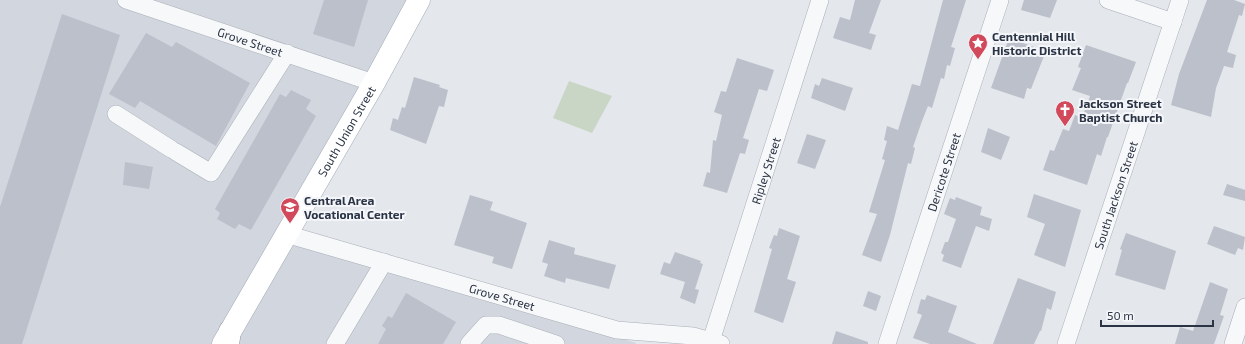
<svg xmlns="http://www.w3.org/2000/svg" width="1245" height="344" font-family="'Exo 2',sans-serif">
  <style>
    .built { fill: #d2d6de }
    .green { fill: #c9d6c5 }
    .building { fill: #bbc0ca }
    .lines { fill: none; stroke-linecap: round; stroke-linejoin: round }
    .minor-casing { stroke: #a9aeb7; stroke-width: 18 }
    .major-casing { stroke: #a3abb8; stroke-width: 23 }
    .highway-casing { stroke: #8b94a3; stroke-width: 23 }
    .minor { stroke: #f7f8fa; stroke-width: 17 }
    .major { stroke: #fff; stroke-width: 22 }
    .highway { stroke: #fff; stroke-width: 22 }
    .labels { text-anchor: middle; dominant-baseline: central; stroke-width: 4; stroke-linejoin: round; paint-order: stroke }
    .poi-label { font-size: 12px; font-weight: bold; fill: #2b3445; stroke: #f4f6f9; text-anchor: start }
    .street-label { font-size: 12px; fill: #2b3445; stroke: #f4f6f9 }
  </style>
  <rect width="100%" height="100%" fill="#e4e7ec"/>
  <!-- built -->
  <polygon class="built" points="0,0 429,0 299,232 636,343 636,344 0,344"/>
  <!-- green -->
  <polygon class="green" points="569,81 612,96 592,133 553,118"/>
  <!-- building -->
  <g class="building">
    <polygon points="324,0 368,0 354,47 313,34"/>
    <polygon points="855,0 881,0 869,33 876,35 871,50 833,38 840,17 850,20"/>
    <polygon points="943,0 966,0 951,47 955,48 950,66 947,65 944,79 941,78 932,108 928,106 922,121 913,147 915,148 911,164 908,163 890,235 881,262 862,255 877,214 869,212 885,160 882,159 887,141 884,140 887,126 898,130 912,84 920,86"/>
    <polygon points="1024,0 1057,0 1050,18 1021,10"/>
    <polygon points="1207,0 1234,0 1245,4 1242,16 1239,15 1227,52 1236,55 1233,68 1224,66 1216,88 1211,117 1171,105 1179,74"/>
    <polygon points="62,14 120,35 22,344 0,344 0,207"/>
    <polygon points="146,33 172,47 176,42 250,83 216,146 140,101 135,108 109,94"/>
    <polygon points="1009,38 1037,48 1036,52 1044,56 1031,89 1027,88 1024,99 991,88"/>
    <polygon points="1086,45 1136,62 1128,83 1127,83 1108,137 1107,137 1101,156 1097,154 1087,185 1043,170 1050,150 1054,151 1063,129 1069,131 1075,115 1082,118 1090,96 1072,90 1081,68 1078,67"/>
    <polygon points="737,58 774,70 767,91 759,89 743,138 749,140 745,154 740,153 727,193 703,186 707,172 710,173 713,140 716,141 722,115 714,112 721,91 726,92"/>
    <polygon points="414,77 440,85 439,87 448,90 444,107 439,106 426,144 390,130 393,118 398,120 402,107 405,108"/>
    <polygon points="822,78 853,88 845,111 811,98 815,84 819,86"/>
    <polygon points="291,90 311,100 306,109 316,116 251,230 239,224 235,229 217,219 220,213 215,209 280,94 286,97"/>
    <polygon points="988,128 1010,137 1001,160 981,152"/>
    <polygon points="807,134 826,140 815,169 797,163"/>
    <polygon points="125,162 153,167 149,189 123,185"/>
    <polygon points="1227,184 1245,190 1245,201 1223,195"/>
    <polygon points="1034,194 1081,210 1065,267 1034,255 1045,224 1027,217"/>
    <polygon points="470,195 493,202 490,210 527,223 512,269 492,263 494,257 454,245"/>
    <polygon points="956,197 982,207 980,215 992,219 989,231 976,226 961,268 942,261 944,255 941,253 945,242 948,242 956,219 944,214 950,198 955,200"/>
    <polygon points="1214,226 1245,237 1243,250 1238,248 1235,255 1207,244"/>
    <polygon points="779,228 800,236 787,279 796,282 783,323 754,312 772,249 769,248 774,235 777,236"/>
    <polygon points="1126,233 1176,251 1165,290 1115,275 1122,250 1120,249"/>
    <polygon points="549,240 575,248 574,254 616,265 609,289 566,278 565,283 544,276 548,264 542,262"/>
    <polygon points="675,252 701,261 700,263 703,264 695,289 699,290 695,304 680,298 685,282 660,274 664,262 670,264"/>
    <polygon points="1018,278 1056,292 1051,310 1047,308 1041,331 1040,331 1034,344 993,344"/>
    <polygon points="1210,282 1228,289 1220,315 1224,316 1214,344 1175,344 1180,327 1193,331"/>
    <polygon points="868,291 881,296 876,311 863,306"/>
    <polygon points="406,293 456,322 443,344 378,344 386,329 382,326 388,316 392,318"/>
    <polygon points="927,295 957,306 948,332 977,344 930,344 913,338 922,315 917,313 921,299 925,300"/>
    <polygon points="836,331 868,342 868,344 832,344"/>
  </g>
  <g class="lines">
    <!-- minor casing -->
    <g class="minor-casing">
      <g id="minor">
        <path id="s1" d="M 126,0 L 374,83"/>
        <polyline points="1108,0 1173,22"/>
        <polyline points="116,114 171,149"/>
        <polyline points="176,152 211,173 287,53"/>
        <path id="s2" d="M 286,234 L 617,330 L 693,336 L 721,344"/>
        <path id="s3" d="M 711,341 L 820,0"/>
        <polyline points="335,344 384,262"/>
        <polyline points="469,344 486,325 499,325 556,344"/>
        <path id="s4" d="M 887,344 L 1000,0"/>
        <path id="s5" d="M 1066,344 L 1180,0"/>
        <polyline points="1233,344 1245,307"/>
      </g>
    </g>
    <!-- major casing -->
    <g class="major-casing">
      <g id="major">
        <path id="s6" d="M 223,344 L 374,83 L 419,0"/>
      </g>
    </g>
    <!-- highway casing -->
    <g class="highway-casing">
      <polyline id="highway" points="228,344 230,331"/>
    </g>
    <!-- minor -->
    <use href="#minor" class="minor"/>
    <!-- major -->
    <use href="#major" class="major"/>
    <!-- highway -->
    <use href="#highway" class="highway"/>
  </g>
  <!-- icons -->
  <defs>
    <g id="sight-pin" transform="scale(1)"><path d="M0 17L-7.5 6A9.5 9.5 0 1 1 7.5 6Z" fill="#d1495b" stroke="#f4f6f9"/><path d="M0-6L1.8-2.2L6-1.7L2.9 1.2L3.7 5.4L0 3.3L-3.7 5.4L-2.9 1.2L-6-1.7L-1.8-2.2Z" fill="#fff"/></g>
    <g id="church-pin" transform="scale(1)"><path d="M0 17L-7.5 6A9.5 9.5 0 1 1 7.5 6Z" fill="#d1495b" stroke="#f4f6f9"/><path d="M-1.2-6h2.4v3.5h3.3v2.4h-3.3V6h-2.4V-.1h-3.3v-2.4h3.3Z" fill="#fff"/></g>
    <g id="school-pin" transform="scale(1)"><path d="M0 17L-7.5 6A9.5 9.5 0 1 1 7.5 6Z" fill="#d1495b" stroke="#f4f6f9"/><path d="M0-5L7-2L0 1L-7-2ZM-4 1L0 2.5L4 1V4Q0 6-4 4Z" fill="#fff"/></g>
  </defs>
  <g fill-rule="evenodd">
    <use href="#sight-pin" x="978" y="43"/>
    <use href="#church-pin" x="1065" y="110"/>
    <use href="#school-pin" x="290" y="207"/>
  </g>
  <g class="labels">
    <!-- poi labels -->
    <g class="poi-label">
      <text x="992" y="36">Centennial Hill<tspan x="992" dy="14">Historic District</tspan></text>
      <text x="1079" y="103">Jackson Street<tspan x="1079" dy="14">Baptist Church</tspan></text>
      <text x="304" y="200">Central Area<tspan x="304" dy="14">Vocational Center</tspan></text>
    </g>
    <!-- street labels -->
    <g class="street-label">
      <text stroke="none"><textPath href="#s1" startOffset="131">Grove Street</textPath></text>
      <text stroke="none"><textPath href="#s6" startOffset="246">South Union Street</textPath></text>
      <text stroke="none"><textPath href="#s3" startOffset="179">Ripley Street</textPath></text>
      <text stroke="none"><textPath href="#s4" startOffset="181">Dericote Street</textPath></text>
      <text stroke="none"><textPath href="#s5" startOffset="157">South Jackson Street</textPath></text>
      <text stroke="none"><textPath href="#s2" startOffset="225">Grove Street</textPath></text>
    </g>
  </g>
  <!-- scale -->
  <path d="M1101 320v6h112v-6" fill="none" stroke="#2b3445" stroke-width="2"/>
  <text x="1107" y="320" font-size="12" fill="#2b3445" stroke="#f4f6f9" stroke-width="3" paint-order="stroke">50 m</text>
</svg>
